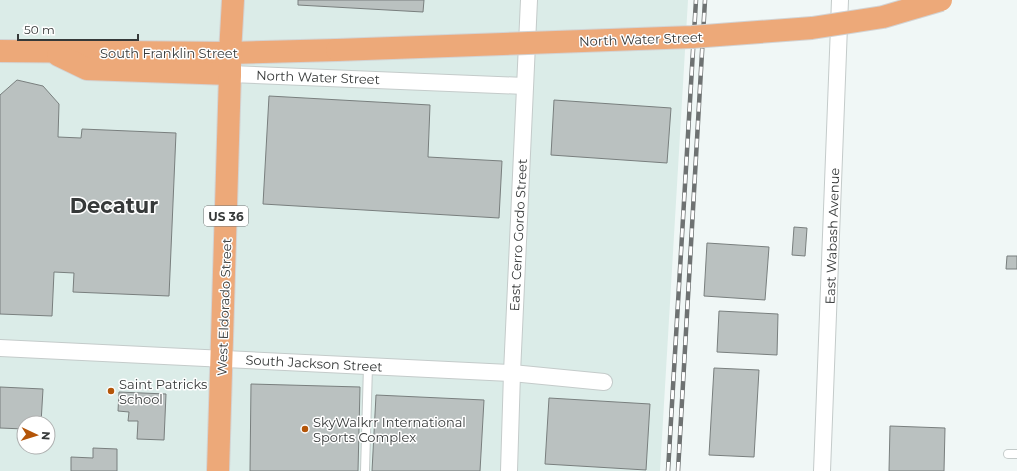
<svg xmlns="http://www.w3.org/2000/svg" width="1017" height="471" font-family="Montserrat,sans-serif">
  <style>
    .built { fill: #dbece8; fill-rule: evenodd }
    .building { fill: #bac1c0; stroke: #797f7e }
    .lines { fill: none; stroke-linecap: round; stroke-linejoin: round }
    .lane-casing { stroke: #c4cbca; stroke-width: 10 }
    .street-casing { stroke: #c4cbca; stroke-width: 18 }
    .primary-casing { stroke: #d3d3d3; stroke-width: 24 }
    .lane { stroke: #fff; stroke-width: 8 }
    .street { stroke: #fff; stroke-width: 16 }
    .primary { stroke: #eda979; stroke-width: 22 }
    .rail-casing { stroke: #6e7272; stroke-width: 4.5 }
    .rail { stroke: #fff; stroke-width: 3; stroke-dasharray: 9; stroke-linecap: butt }
    .primary-bridge-casing { stroke: #d3d3d3; stroke-width: 24; stroke-linecap: butt }
    .primary-bridge { stroke: #eda979; stroke-width: 22 }
    .poi-dot { fill: #b45508; stroke: #fff; stroke-width: 1.5 }
    .labels { text-anchor: middle; dominant-baseline: central; stroke-width: 3; stroke-linejoin: round; paint-order: stroke }
    .shield { fill: #fff; stroke: #727474; stroke-width: 1 }
    .shield-label { font-size: 12px; font-weight: bold; fill: #363939 }
    .street-label { font-size: 13px; fill: #363939; stroke: #fff }
    .poi-label { font-size: 13px; fill: #363939; stroke: #fff; text-anchor: start }
    .town-label { font-size: 21px; font-weight: bold; fill: #363939; stroke: #fff }
  </style>
  <rect width="100%" height="100%" fill="#f0f7f6"/>
  <!-- built -->
  <path class="built" d="M 0,0 L 688,0 L 660,471 L 0,471 ZM 24,423 L 48,423 L 48,447 L 24,447 Z"/>
  <!-- building -->
  <g class="building">
    <polygon points="298,0 424,0 423,12 298,5"/>
    <polygon points="17,80 43,86 59,104 58,137 81,138 82,129 176,133 169,296 73,292 74,273 54,272 52,316 0,314 0,95"/>
    <polygon points="269,96 430,105 428,157 502,161 499,218 263,204"/>
    <polygon points="554,100 671,108 667,163 551,155"/>
    <polygon points="794,227 807,228 805,256 792,255"/>
    <polygon points="707,243 769,247 765,300 704,296"/>
    <polygon points="1007,256 1017,256 1017,269 1006,269"/>
    <polygon points="719,311 778,314 777,355 717,352"/>
    <polygon points="714,368 759,370 754,457 709,455"/>
    <polygon points="251,384 360,387 358,471 250,471"/>
    <polygon points="0,387 43,389 41,423 24,423 24,429 0,428"/>
    <polygon points="119,392 166,394 164,440 137,439 138,421 128,421 129,412 118,411"/>
    <polygon points="376,395 484,400 480,471 372,471"/>
    <polygon points="549,398 650,404 646,470 545,464"/>
    <polygon points="890,426 945,428 944,471 889,471"/>
    <polygon points="93,448 117,449 117,471 71,471 71,457 93,458"/>
  </g>
  <g class="lines">
    <!-- lane casing -->
    <g class="lane-casing">
      <g id="lane">
        <polyline points="1008,454 1017,454"/>
        <polyline points="365,471 368,366"/>
      </g>
    </g>
    <!-- street casing -->
    <g class="street-casing">
      <g id="street">
        <polyline points="230,74 525,86"/>
        <polyline points="0,348 512,373 604,382"/>
        <polyline points="509,471 512,373 529,0"/>
        <polyline points="822,471 840,0"/>
      </g>
    </g>
    <!-- primary casing -->
    <g class="primary-casing">
      <g id="primary">
        <polyline points="0,51 230,53 337,50"/>
        <polyline points="58,55 87,69 230,74"/>
        <polyline points="218,471 230,74 230,53 233,0"/>
      </g>
    </g>
    <!-- lane -->
    <use href="#lane" class="lane"/>
    <!-- street -->
    <use href="#street" class="street"/>
    <!-- primary -->
    <use href="#primary" class="primary"/>
    <!-- rail casing -->
    <g class="rail-casing">
      <g id="rail">
        <polyline points="668,471 696,0"/>
        <polyline points="678,471 705,0"/>
      </g>
    </g>
    <!-- rail -->
    <use href="#rail" class="rail"/>
    <!-- primary-bridge casing -->
    <g class="primary-bridge-casing">
      <polyline id="primary-bridge" points="337,50 692,37 812,28 883,17 941,0"/>
    </g>
    <!-- primary-bridge -->
    <use href="#primary-bridge" class="primary-bridge"/>
  </g>
  <!-- markers -->
  <g class="poi-dot">
    <circle cx="111" cy="391" r="4"/>
    <circle cx="305" cy="429" r="4"/>
  </g>
  <g class="labels">
    <!-- shield labels -->
    <rect class="shield" x="204" y="206" width="44" height="20" rx="3"/>
    <g class="shield-label">
      <text x="226" y="216">US 36</text>
    </g>
    <!-- street labels -->
    <g class="street-label">
      <text transform="translate(641 39) rotate(-2)">North Water Street</text>
      <text x="169" y="53">South Franklin Street</text>
      <text transform="translate(318 77) rotate(2)">North Water Street</text>
      <text transform="translate(518 235) rotate(-87)">East Cerro Gordo Street</text>
      <text transform="translate(832 236) rotate(-88)">East Wabash Avenue</text>
      <text transform="translate(224 307) rotate(-88)">West Eldorado Street</text>
      <text transform="translate(314 363) rotate(3)">South Jackson Street</text>
    </g>
    <!-- poi labels -->
    <g class="poi-label">
      <text x="119" y="384">Saint Patricks<tspan x="119" dy="15">School</tspan></text>
      <text x="313" y="422">SkyWalkrr International<tspan x="313" dy="15">Sports Complex</tspan></text>
    </g>
    <!-- town labels -->
    <g class="town-label">
      <text x="114" y="205">Decatur</text>
    </g>
  </g>
  <!-- north arrow -->
  <g transform="translate(36 435) rotate(94)"><circle r="19" fill="#ffffff" stroke="#afb0b0"/>
  <path d="M0-3L7 15L0 10L-7 15Z" fill="#b45508"/>
  <text y="-6" font-size="11" font-weight="bold" text-anchor="middle" fill="#363939">N</text>
  </g>
  <!-- scale -->
  <path d="M18 34v6h120v-6" fill="none" stroke="#363939" stroke-width="2"/>
  <text x="24" y="34" font-size="12" fill="#363939" stroke="#ffffff" stroke-width="3" paint-order="stroke">50 m</text>
</svg>
